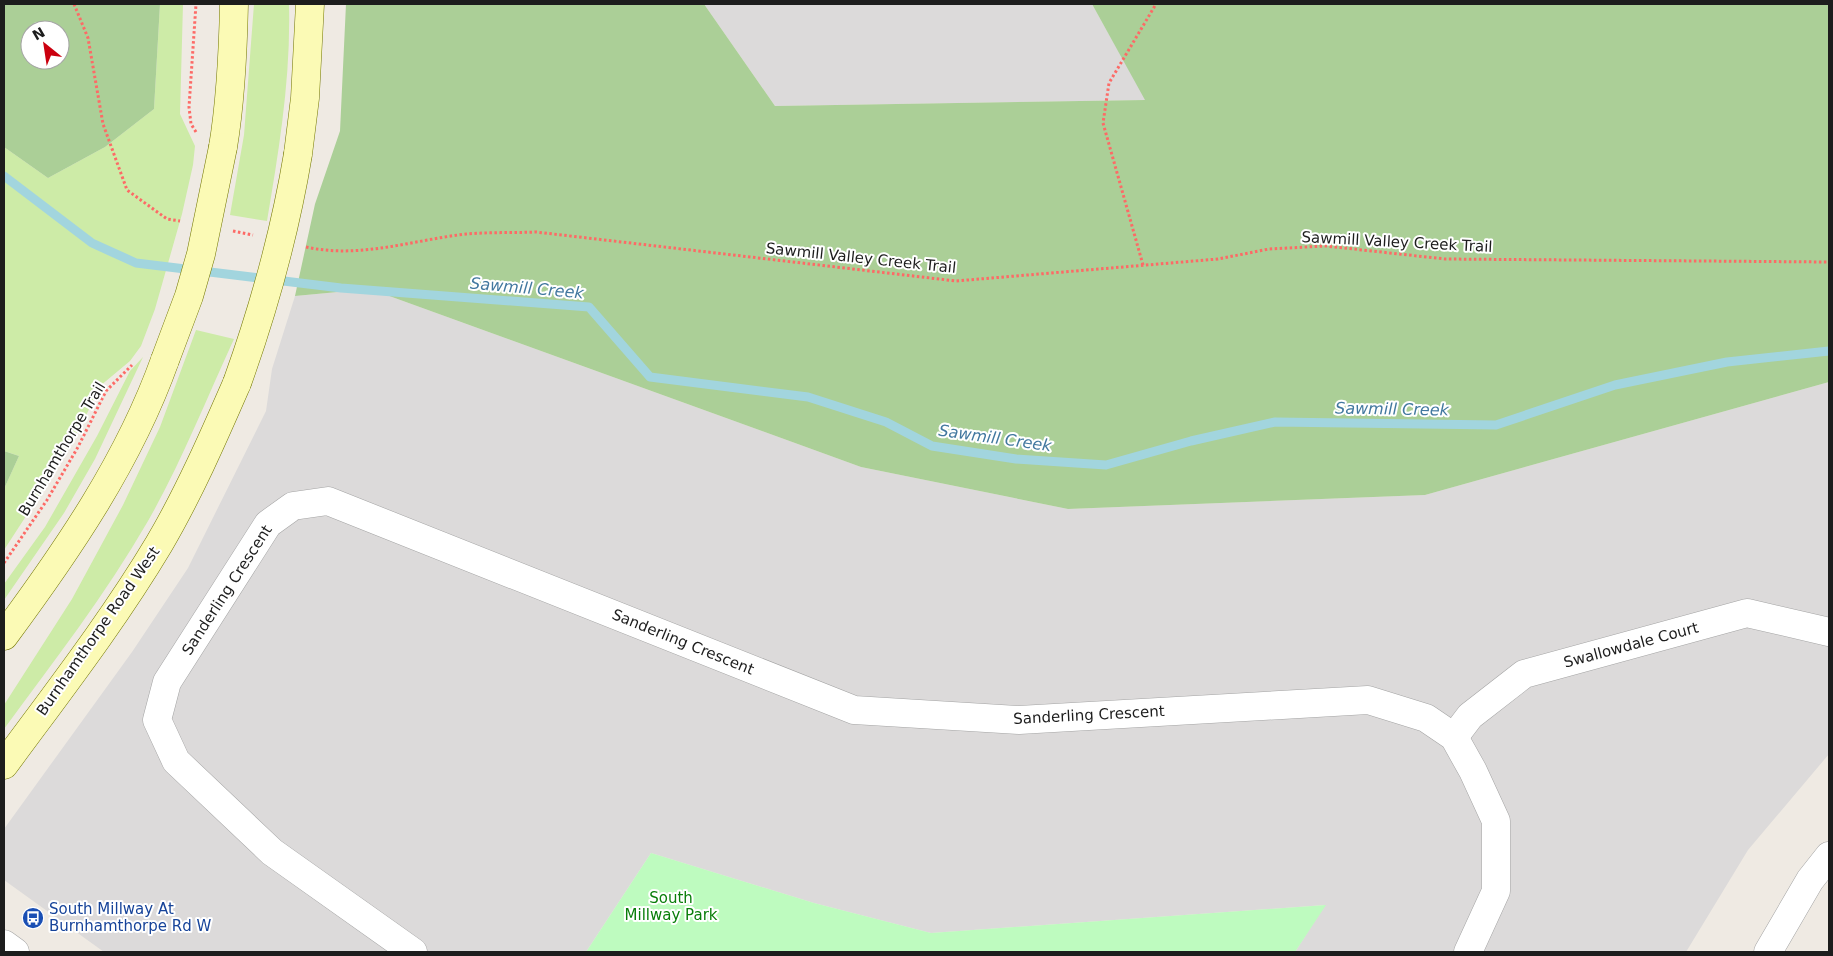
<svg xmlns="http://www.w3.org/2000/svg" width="1833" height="956" font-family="'DejaVu Sans',sans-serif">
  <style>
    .residential { fill: #dcdada }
    .grass { fill: #cdeba7 }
    .forest { fill: #abcf97; fill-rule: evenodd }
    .park { fill: #befbbf }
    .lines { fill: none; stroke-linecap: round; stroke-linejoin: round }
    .stream { stroke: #a2d5de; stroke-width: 9 }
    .minor-casing { stroke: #a4a4a4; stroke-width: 29 }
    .tertiary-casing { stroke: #a4a4a4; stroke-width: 29 }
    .secondary-casing { stroke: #737702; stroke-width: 29 }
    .path { stroke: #fd6a66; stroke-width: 3; stroke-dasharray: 2.5 2.5; stroke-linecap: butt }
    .minor { stroke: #fff; stroke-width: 28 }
    .tertiary { stroke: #fff; stroke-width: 28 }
    .secondary { stroke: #fbfab5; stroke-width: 28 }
    .secondary-bridge-casing { stroke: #737702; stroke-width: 29; stroke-linecap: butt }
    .secondary-bridge { stroke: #fbfab5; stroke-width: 28 }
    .labels { text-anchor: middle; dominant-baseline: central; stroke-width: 4; stroke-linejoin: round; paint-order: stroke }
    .street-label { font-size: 15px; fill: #1d1d1d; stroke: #fff }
    .park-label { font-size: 15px; fill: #097e0a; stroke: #fff }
    .transit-label { font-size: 15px; fill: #164399; stroke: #fff; text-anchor: start }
    .water-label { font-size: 16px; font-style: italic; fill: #42789f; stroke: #fff }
  </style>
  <rect width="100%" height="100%" fill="#efeae3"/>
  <!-- residential -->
  <g class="residential">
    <polygon points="704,4 1092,4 1146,100 775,106"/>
    <polygon points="370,289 861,467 1068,509 1425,495 1829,382 1829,754 1748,850 1686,952 1295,952 1325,905 931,933 814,903 651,853 586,952 104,952 4,880 4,829 132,652 188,568 266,411 272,369 295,296"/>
  </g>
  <!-- grass -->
  <g class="grass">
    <polygon points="160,4 183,4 180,114 195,146 193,165 182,214 155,309 141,346 130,361 100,386 82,424 54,473 4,550 4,489 19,456 4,451 4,147 48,178 105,147 154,109"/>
    <path d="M 254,4 L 289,4 C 291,77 279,150 267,221 L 230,215 L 244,135 Z"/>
    <path d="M 196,330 L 234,339 C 206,400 181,463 148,521 C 106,594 54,661 4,729 L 4,705 L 72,599 L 123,505 L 160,427 Z"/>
    <polygon points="143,357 95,459 64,513 4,600 4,584 45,527 97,436 130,371"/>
  </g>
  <!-- forest -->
  <g class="forest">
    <path d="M 4,4 L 160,4 L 154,109 L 105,147 L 48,178 L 4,147 ZM 30,30 L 60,30 L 60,60 L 30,60 Z"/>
    <polygon points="346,4 704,4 775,106 1145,100 1092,4 1829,4 1829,382 1425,495 1068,509 861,467 370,289 295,296 315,204 340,131"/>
    <polygon points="4,451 19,456 4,489"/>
  </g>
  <!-- park -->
  <polygon class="park" points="651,853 814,903 931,933 1326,905 1295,952 586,952"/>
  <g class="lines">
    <!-- stream -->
    <polyline class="stream" points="4,176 92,243 136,263 341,288 589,307 650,377 808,397 886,422 932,446 1016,459 1106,465 1191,441 1275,422 1496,425 1615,385 1727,362 1829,351"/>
    <!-- minor casing -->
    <g class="minor-casing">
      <g id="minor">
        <polyline points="1454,737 1470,716 1524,674 1747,613 1829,632"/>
        <polyline points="413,952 272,852 176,761 157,720 167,682 268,524 293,506 328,501 854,710 1019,720 1368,700 1426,718 1454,737 1473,771 1496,821 1496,891 1468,952"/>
      </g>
    </g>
    <!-- tertiary casing -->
    <g class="tertiary-casing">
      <g id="tertiary">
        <polyline points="4,944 15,952"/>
        <polyline points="1768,952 1810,880 1829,856"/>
      </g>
    </g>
    <!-- secondary casing -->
    <g class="secondary-casing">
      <g id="secondary">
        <path d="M 223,147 C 231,99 233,52 234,4"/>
        <polyline points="298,154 305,98 310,4"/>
        <path d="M 4,636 C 67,551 129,461 165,360"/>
        <path d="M 4,765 C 57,693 113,621 159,544 C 189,493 213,438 237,383"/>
      </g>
    </g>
    <!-- path -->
    <g class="path">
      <polyline points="74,4 88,38 103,124 127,190 167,219 180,221"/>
      <polyline points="196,132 191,124 189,107 196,4"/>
      <polyline points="233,231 253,235"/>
      <path d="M 306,247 C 360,259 413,240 466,234 C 489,232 513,233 536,232 L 956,281 L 1218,259 L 1269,249 L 1326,246 L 1445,259 L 1829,262"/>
      <polyline points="1143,265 1103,123 1109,83 1156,4"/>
      <polyline points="4,563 47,500 78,447 106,391 132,365"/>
    </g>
    <!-- minor -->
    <use href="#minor" class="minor"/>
    <!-- tertiary -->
    <use href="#tertiary" class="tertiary"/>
    <!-- secondary -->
    <use href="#secondary" class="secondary"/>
    <!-- secondary-bridge casing -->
    <g class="secondary-bridge-casing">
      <g id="secondary-bridge">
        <polyline points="165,360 189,296 201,254 223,147"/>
        <path d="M 237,383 C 264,308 285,232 298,154"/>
      </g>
    </g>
    <!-- secondary-bridge -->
    <use href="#secondary-bridge" class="secondary-bridge"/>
  </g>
  <!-- icons -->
  <defs>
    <g id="bus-disc" transform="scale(1.125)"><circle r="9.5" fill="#1a4fb4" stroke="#fff"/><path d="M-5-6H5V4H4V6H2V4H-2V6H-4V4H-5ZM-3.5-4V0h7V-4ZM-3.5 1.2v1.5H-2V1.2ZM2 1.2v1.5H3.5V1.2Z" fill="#fff"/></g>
  </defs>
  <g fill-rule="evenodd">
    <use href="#bus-disc" x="33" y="918"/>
  </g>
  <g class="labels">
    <!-- street labels -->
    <g class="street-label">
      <text transform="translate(1397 242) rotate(3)">Sawmill Valley Creek Trail</text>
      <text transform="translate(861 258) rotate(6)">Sawmill Valley Creek Trail</text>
      <text transform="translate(62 449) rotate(-59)">Burnhamthorpe Trail</text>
      <text transform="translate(227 590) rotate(-57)">Sanderling Crescent</text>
      <text transform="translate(98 631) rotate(-55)">Burnhamthorpe Road West</text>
      <text transform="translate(683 642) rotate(22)">Sanderling Crescent</text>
      <text transform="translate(1631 645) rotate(-15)">Swallowdale Court</text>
      <text transform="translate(1089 715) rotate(-3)">Sanderling Crescent</text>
    </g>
    <!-- park labels -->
    <g class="park-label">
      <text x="671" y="898">South<tspan x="671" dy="17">Millway Park</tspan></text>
    </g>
    <!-- transit labels -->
    <g class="transit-label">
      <text x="49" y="909">South Millway At<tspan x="49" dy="17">Burnhamthorpe Rd W</tspan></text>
    </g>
    <!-- water labels -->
    <g class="water-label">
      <text transform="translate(527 288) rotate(5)">Sawmill Creek</text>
      <text transform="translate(1392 409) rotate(1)">Sawmill Creek</text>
      <text transform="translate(995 438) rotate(8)">Sawmill Creek</text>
    </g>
  </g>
  <!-- border -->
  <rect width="1833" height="956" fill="none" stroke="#1d1d1d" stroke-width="10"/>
  <!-- north arrow -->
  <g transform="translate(45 45) rotate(330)"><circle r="24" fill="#ffffff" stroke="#a5a5a5"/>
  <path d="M0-4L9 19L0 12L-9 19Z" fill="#cb000f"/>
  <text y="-8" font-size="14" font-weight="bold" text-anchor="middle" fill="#1d1d1d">N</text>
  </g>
</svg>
